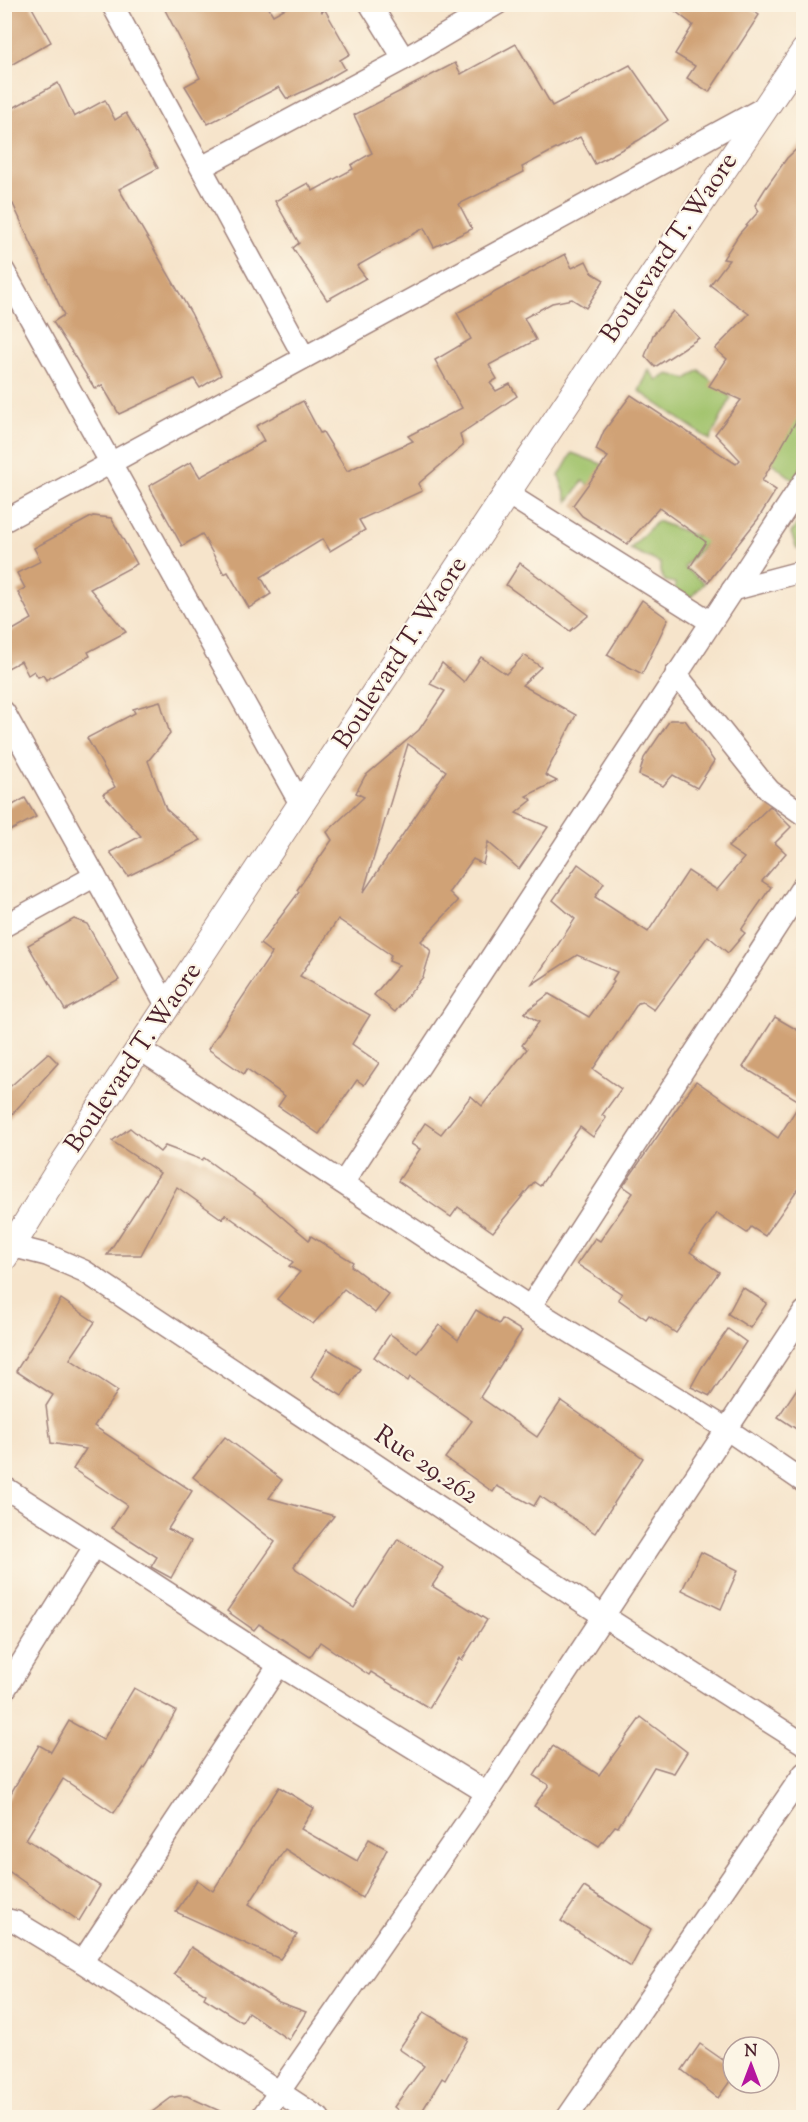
<svg xmlns="http://www.w3.org/2000/svg" width="808" height="2122" font-family="'Sorts Mill Goudy',serif">
  <style>
    .green { fill: #a1c36c; stroke: #76714c; stroke-width: 1.5 }
    .building { fill: #d0a276; fill-rule: evenodd }
    .lines { fill: none; stroke-linecap: round; stroke-linejoin: round }
    .minor-casing { stroke: #a0827b; stroke-width: 24 }
    .tertiary-casing { stroke: #a0827b; stroke-width: 28 }
    .minor { stroke: #fff; stroke-width: 21 }
    .tertiary { stroke: #fff; stroke-width: 26 }
    .labels { text-anchor: middle; dominant-baseline: central; stroke-width: 4.5; stroke-linejoin: round; paint-order: stroke }
    .street-label { font-size: 26px; fill: #4a1f2b; stroke: #fcf5e5 }
  </style>
  <rect width="100%" height="100%" fill="#fcf5e5"/>
  <filter id="ink" filterUnits="userSpaceOnUse"><feTurbulence type="fractalNoise" baseFrequency=".0167" numOctaves="2"/><feDisplacementMap in="SourceGraphic" scale="12" xChannelSelector="R" yChannelSelector="G"/><feConvolveMatrix kernelMatrix="1 2 1 2 8 2 1 2 1" color-interpolation-filters="sRGB"/></filter>
  <filter id="wash" filterUnits="userSpaceOnUse"><feTurbulence type="fractalNoise" baseFrequency=".008" numOctaves="4" result="noise"/><feDisplacementMap in="SourceGraphic" scale="24" xChannelSelector="R" yChannelSelector="G"/><feGaussianBlur stdDeviation="1.35" result="paint"/><feColorMatrix in="noise" values="0 0 0 0 0 0 0 0 0 0 0 0 0 0 0 0 0 1.4 0 .05"/><feComposite in="paint" operator="in"/></filter>
  <g filter="url(#wash)">
    <rect width="100%" height="100%" fill="#f6e4cb"/>
    <!-- green -->
    <g class="green">
      <polygon points="649,370 657,380 669,374 687,379 699,370 731,398 710,440 639,391"/>
      <polygon points="798,407 803,410 803,464 794,480 764,457"/>
      <polygon points="572,453 607,466 599,493 583,481 568,502 559,476"/>
      <polygon points="803,515 803,550 797,549 791,533"/>
      <polygon points="657,521 696,536 705,533 710,546 704,545 684,567 704,583 691,597 675,591 675,583 665,581 660,572 660,563 630,549"/>
    </g>
    <g id="blocks">
      <!-- building -->
      <g class="building">
        <polygon points="4,4 30,4 51,42 4,69"/>
        <polygon points="162,4 267,5 273,15 293,4 317,4 322,12 325,10 350,54 340,60 345,69 319,84 287,99 279,87 208,124 185,86 200,78"/>
        <polygon points="666,4 743,4 759,15 709,92 687,78 695,66 675,54 693,25"/>
        <polygon points="516,44 552,106 630,65 668,120 639,140 595,164 580,137 552,151 522,167 524,172 459,204 472,229 434,247 424,228 357,266 366,278 327,300 293,248 299,243 275,201 308,183 313,191 353,169 351,165 372,153 354,115 455,63 461,74"/>
        <polygon points="58,83 74,117 105,100 115,120 126,113 158,168 119,189 191,313 221,375 200,388 194,379 119,414 102,385 95,389 53,322 64,315 13,204 10,206 4,195 4,113"/>
        <polygon points="804,142 804,407 762,481 776,490 758,519 708,582 690,567 706,542 659,508 627,544 582,516 573,505 608,457 596,450 604,431 631,395 736,464 740,460 715,434 741,400 709,386 727,359 715,349 749,314 710,285 729,260 723,259 739,234 759,211 755,205 765,189 787,158"/>
        <polygon points="565,254 572,268 586,261 592,273 604,280 586,308 572,299 552,303 524,318 536,340 489,365 497,379 490,383 496,391 510,384 517,396 460,434 463,446 418,484 422,491 359,520 365,530 330,551 323,539 261,577 271,594 249,608 228,572 224,574 202,534 182,546 149,486 191,462 200,477 253,448 264,441 256,426 303,401 320,433 323,432 347,471 413,441 408,436 462,408 435,360 471,339 457,313"/>
        <polygon points="673,311 699,338 655,367 645,356 653,335"/>
        <polygon points="93,516 111,518 137,564 90,589 126,632 88,652 90,656 46,680 43,675 38,677 34,671 28,675 21,661 4,670 4,635 32,619 18,592 25,588 17,573 41,561 34,548"/>
        <polygon points="520,563 589,615 570,631 506,585"/>
        <polygon points="642,600 668,619 642,674 607,655"/>
        <path d="M 524,655 L 541,667 L 522,685 L 576,715 L 545,775 L 557,781 L 526,796 L 532,800 L 516,813 L 548,827 L 519,869 L 488,842 L 483,864 L 473,859 L 449,892 L 458,901 L 421,941 L 431,951 L 423,977 L 395,1012 L 374,995 L 399,965 L 389,961 L 391,955 L 338,919 L 300,976 L 370,1015 L 352,1044 L 379,1063 L 364,1085 L 357,1080 L 319,1134 L 278,1106 L 285,1096 L 247,1069 L 244,1074 L 208,1049 L 272,953 L 260,944 L 299,892 L 297,890 L 332,840 L 327,832 L 364,797 L 356,793 L 365,776 L 419,730 L 445,691 L 430,684 L 442,663 L 464,682 L 481,657 L 506,674 ZM 408,744 L 446,771 L 363,893 Z"/>
        <polygon points="160,701 170,734 148,761 166,809 201,840 128,876 110,852 141,836 103,794 115,787 87,738 135,713 133,709"/>
        <polygon points="670,720 685,720 714,761 697,788 673,775 663,786 639,775 644,758"/>
        <polygon points="25,798 36,817 4,834 4,810"/>
        <polygon points="770,806 791,827 775,843 786,853 762,881 771,887 741,930 745,933 728,953 708,936 654,1010 642,1002 638,1003 593,1069 621,1089 602,1115 606,1118 593,1137 580,1127 540,1186 534,1182 493,1232 458,1207 451,1217 398,1181 420,1149 411,1144 425,1123 441,1134 471,1096 482,1106 527,1049 522,1045 539,1022 524,1013 549,994 589,1017 614,982 612,980 617,972 577,955 531,985 575,919 553,900 578,864 604,883 595,897 648,932 688,871 717,890 744,858 728,847"/>
        <polygon points="74,919 87,924 119,980 65,1010 28,945"/>
        <polygon points="775,1017 804,1034 804,1180 765,1236 751,1227 747,1233 717,1213 690,1252 719,1272 676,1333 649,1315 646,1319 618,1299 622,1294 577,1264 595,1238 600,1241 633,1193 623,1186 696,1081 778,1138 801,1102 743,1067"/>
        <polygon points="48,1053 58,1063 4,1123 4,1092"/>
        <polygon points="130,1128 160,1152 165,1146 202,1160 204,1158 261,1199 309,1240 311,1236 353,1262 351,1266 389,1295 375,1313 344,1289 313,1324 277,1299 300,1272 289,1266 293,1262 225,1214 222,1219 177,1187 141,1255 107,1255 160,1173 112,1141"/>
        <polygon points="742,1287 767,1303 750,1328 728,1314"/>
        <polygon points="61,1299 95,1322 70,1359 118,1391 94,1426 192,1491 168,1529 191,1541 171,1578 151,1567 157,1557 112,1528 127,1505 73,1469 86,1449 51,1443 46,1406 53,1395 16,1371"/>
        <polygon points="476,1310 499,1324 502,1319 522,1331 480,1397 537,1437 561,1401 643,1458 595,1533 540,1496 534,1506 497,1486 493,1492 445,1458 472,1421 410,1377 408,1381 374,1357 390,1334 417,1353 439,1325 458,1340"/>
        <polygon points="728,1329 746,1342 710,1396 691,1387 702,1367"/>
        <polygon points="328,1349 360,1369 342,1396 311,1377"/>
        <polygon points="804,1378 804,1434 778,1417"/>
        <polygon points="225,1437 282,1480 269,1498 334,1516 294,1566 296,1569 354,1608 398,1539 444,1568 432,1586 487,1620 462,1660 459,1658 429,1708 371,1672 369,1675 320,1642 310,1657 259,1624 254,1630 227,1611 275,1542 193,1477"/>
        <polygon points="701,1552 738,1570 721,1609 682,1590"/>
        <polygon points="134,1688 176,1711 147,1763 114,1813 63,1779 26,1839 100,1886 79,1921 7,1870 4,1874 4,1805 39,1745 51,1752 69,1721 103,1740"/>
        <polygon points="641,1717 687,1752 674,1773 654,1767 618,1827 615,1826 599,1846 534,1806 549,1785 534,1776 553,1746 599,1775"/>
        <polygon points="279,1787 314,1808 301,1829 357,1861 369,1839 387,1849 362,1898 285,1849 249,1904 297,1935 280,1959 176,1912 197,1880 213,1891"/>
        <polygon points="584,1887 651,1929 631,1967 561,1921"/>
        <polygon points="191,1947 279,2002 306,2012 289,2040 248,2012 242,2022 204,1998 206,1994 174,1974"/>
        <polygon points="424,2012 468,2039 445,2080 442,2078 418,2118 407,2118 394,2107 424,2066 399,2049"/>
        <polygon points="700,2044 733,2067 733,2077 718,2098 682,2070"/>
        <polygon points="179,2096 187,2096 235,2118 144,2118 171,2098"/>
      </g>
    </g>
  </g>
  <g filter="url(#ink)">
    <use href="#blocks" fill-opacity="0" stroke="#a0827b" stroke-width="1.5"/>
    <g class="lines">
      <!-- minor casing -->
      <g class="minor-casing">
        <g id="minor">
          <polyline points="112,4 304,357"/>
          <polyline points="370,4 404,59"/>
          <polyline points="202,167 404,59 497,4"/>
          <polyline points="4,271 301,805"/>
          <polyline points="506,493 711,622"/>
          <polyline points="4,521 767,106"/>
          <polyline points="732,590 804,571"/>
          <polyline points="676,674 758,777 770,791 804,815"/>
          <polyline points="4,712 168,1008"/>
          <polyline points="4,926 95,876"/>
          <polyline points="141,1050 530,1307 725,1428 804,1482"/>
          <polyline points="343,1183 804,481"/>
          <polyline points="4,1244 47,1255 84,1271 605,1617 804,1744"/>
          <polyline points="530,1307 804,884"/>
          <polyline points="4,1487 279,1665 487,1793"/>
          <polyline points="4,1691 94,1547"/>
          <polyline points="4,1919 16,1922 82,1962 319,2118"/>
          <polyline points="82,1962 279,1665"/>
          <polyline points="261,2118 487,1793 804,1312"/>
          <polyline points="567,2118 804,1773"/>
        </g>
      </g>
      <!-- tertiary casing -->
      <g class="tertiary-casing">
        <path id="tertiary" d="M 4,1258 C 27,1224 47,1187 70,1153 C 314,785 556,416 804,51"/>
      </g>
      <!-- minor -->
      <use href="#minor" class="minor"/>
      <!-- tertiary -->
      <use href="#tertiary" class="tertiary"/>
    </g>
  </g>
  <g class="labels">
    <!-- street labels -->
    <g class="street-label">
      <text transform="translate(670 248) rotate(-56)">Boulevard T. Waore</text>
      <text transform="translate(401 653) rotate(-57)">Boulevard T. Waore</text>
      <text transform="translate(134 1058) rotate(-56)">Boulevard T. Waore</text>
      <text transform="translate(426 1466) rotate(34)">Rue 29.262</text>
    </g>
  </g>
  <!-- margin -->
  <rect width="808" height="2122" fill="none" stroke="#fcf5e5" stroke-width="24"/>
  <!-- north arrow -->
  <g transform="translate(751 2065)"><circle r="28" fill="#fcf5e5" stroke="#b59f9b" stroke-width="1.5"/>
  <path d="M0-4.5L10 22L0 15L-10 22Z" fill="#b5179e"/>
  <text y="-9" font-size="16" font-weight="bold" text-anchor="middle" fill="#4a1f2b">N</text>
  </g>
</svg>
